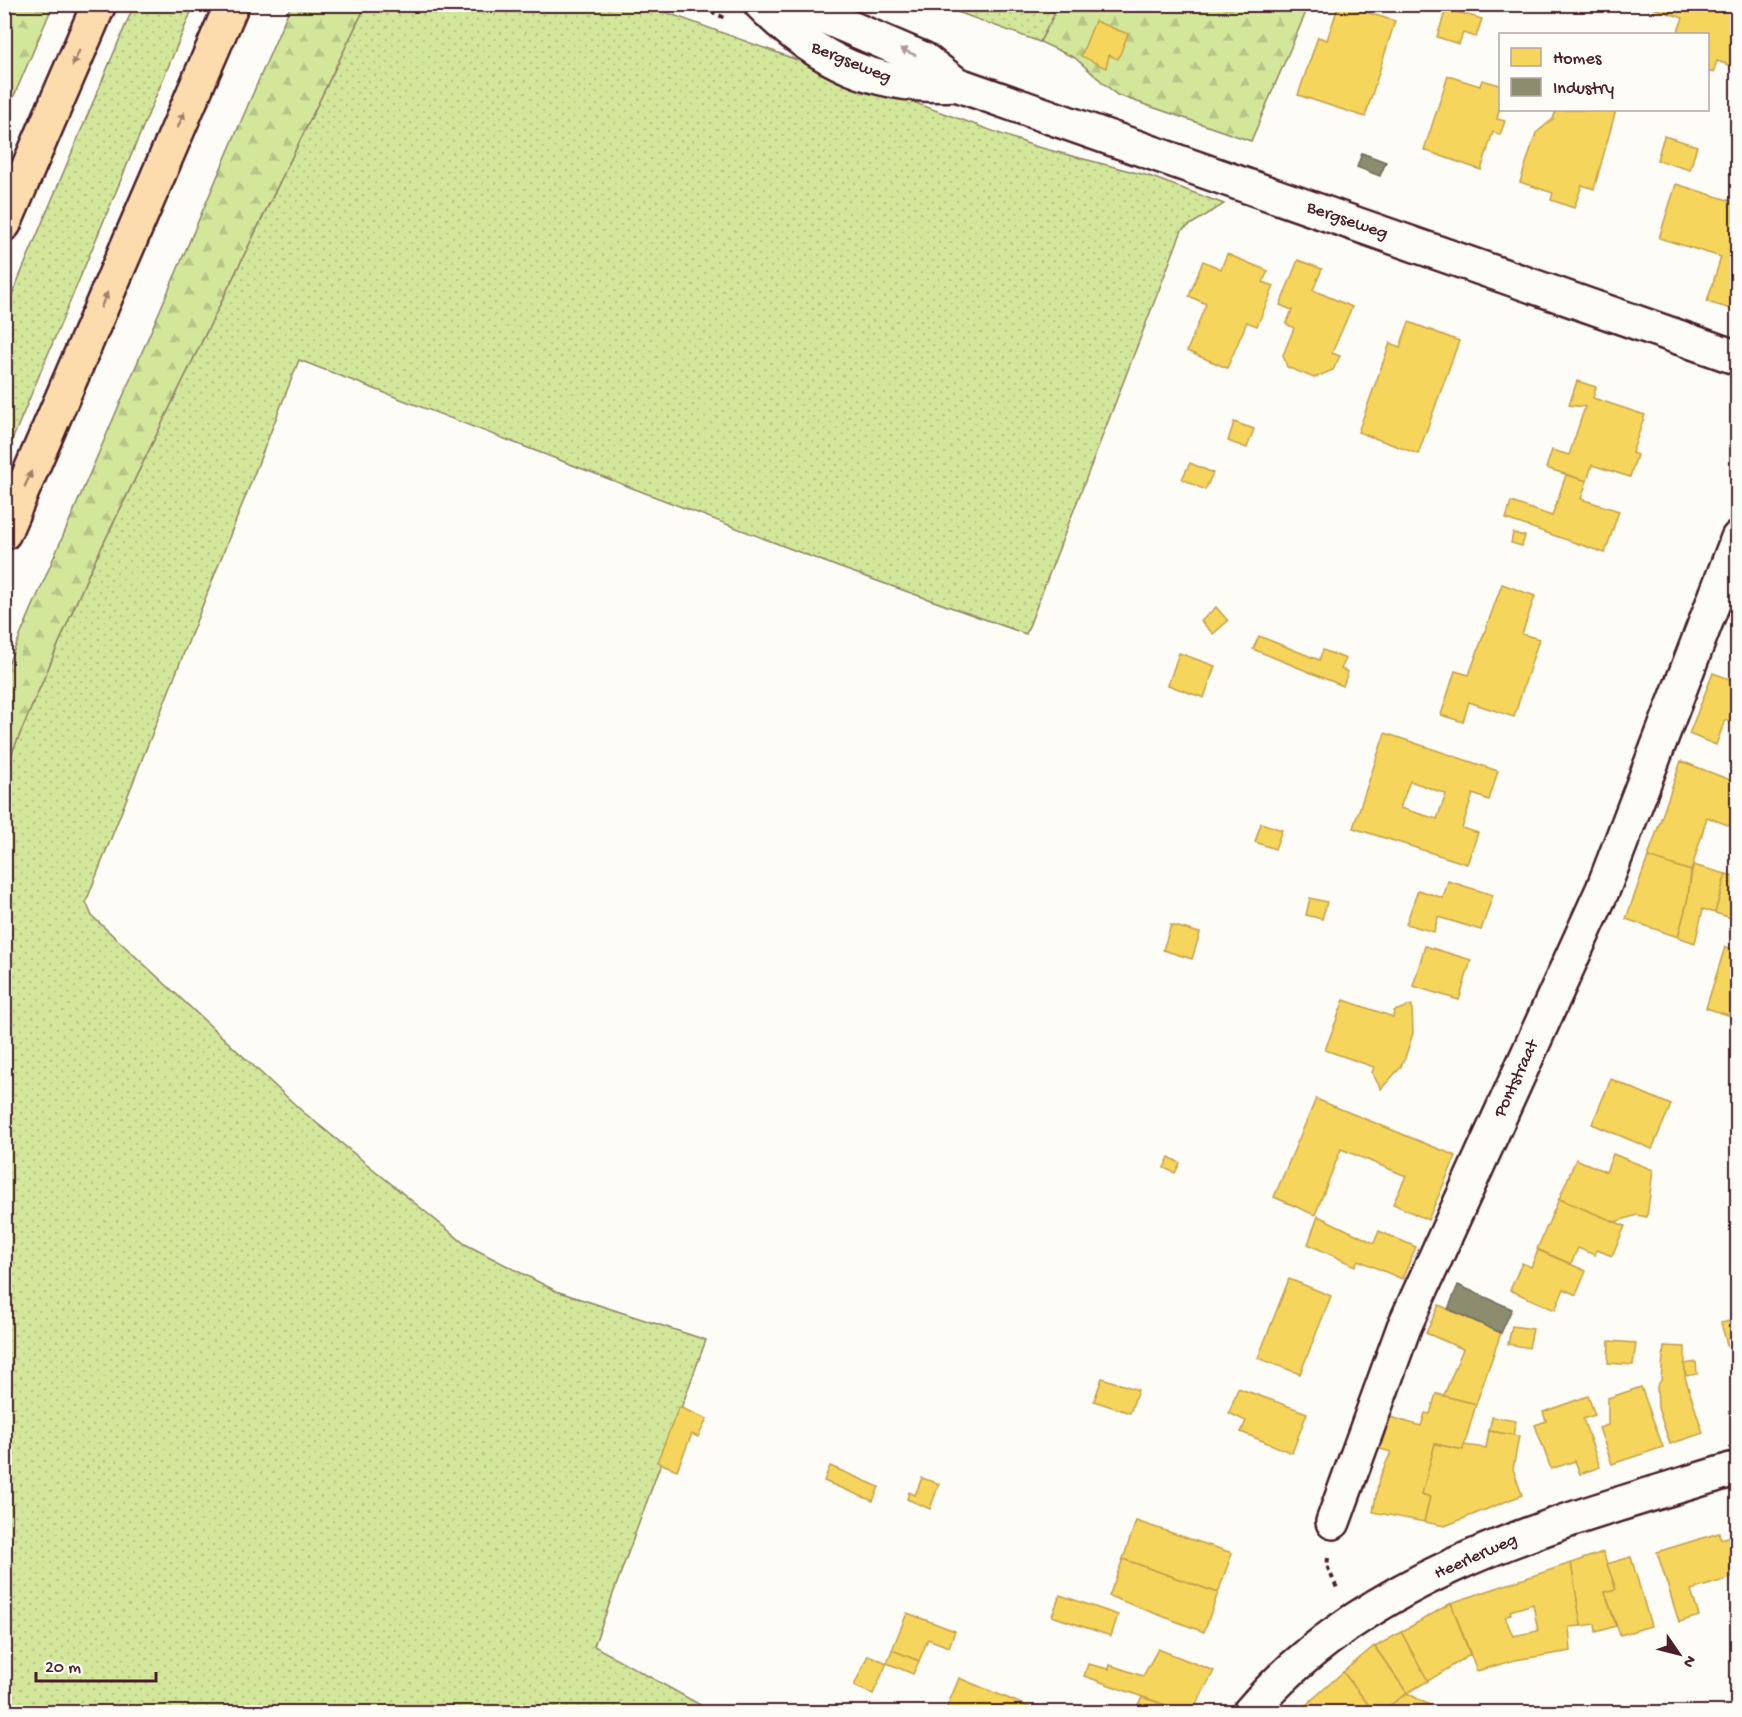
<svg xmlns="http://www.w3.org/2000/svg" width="1742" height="1717" font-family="'Gochi Hand',sans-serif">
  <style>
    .grass { fill: url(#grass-dots); stroke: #8e8363; stroke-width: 1.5 }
    .forest { fill: url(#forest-firs); stroke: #8e8363; stroke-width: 1.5 }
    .homes { fill: #f6d55c; stroke: #c29e4d; stroke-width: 1.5; fill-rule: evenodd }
    .industry { fill: #8c8c6e; stroke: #786b5a; stroke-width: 1.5 }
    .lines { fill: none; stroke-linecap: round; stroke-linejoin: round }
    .minor-casing { stroke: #4a1f2b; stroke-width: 38 }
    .tertiary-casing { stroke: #4a1f2b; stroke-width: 38 }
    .secondary-casing { stroke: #4a1f2b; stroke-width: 38 }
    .motorway-casing { stroke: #4a1f2b; stroke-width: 38 }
    .path { stroke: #4a1f2b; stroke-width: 4; stroke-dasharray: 4.5 4.5; stroke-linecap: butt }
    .minor { stroke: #fdfcf7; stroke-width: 33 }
    .tertiary { stroke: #fdfcf7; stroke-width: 33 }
    .secondary { stroke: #fdfcf7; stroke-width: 33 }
    .motorway { stroke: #fcdcac; stroke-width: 33 }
    .oneway { fill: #ac999b }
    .oneway2 { fill: #a37e6c }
    .labels { text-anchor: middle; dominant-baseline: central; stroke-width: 6; stroke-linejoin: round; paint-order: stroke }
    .street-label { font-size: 18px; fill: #4a1f2b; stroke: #fdfcf7 }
  </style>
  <defs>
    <pattern id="grass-dots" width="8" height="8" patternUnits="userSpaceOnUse" patternTransform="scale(1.5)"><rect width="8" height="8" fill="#d3e79b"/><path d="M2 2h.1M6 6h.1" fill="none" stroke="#b7c686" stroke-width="1.8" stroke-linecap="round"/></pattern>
    <pattern id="forest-firs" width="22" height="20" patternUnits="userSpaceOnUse" patternTransform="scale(1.5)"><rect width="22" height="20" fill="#d3e79b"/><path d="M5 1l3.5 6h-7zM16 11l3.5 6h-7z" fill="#b7c686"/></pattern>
  </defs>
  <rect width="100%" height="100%" fill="#fdfcf7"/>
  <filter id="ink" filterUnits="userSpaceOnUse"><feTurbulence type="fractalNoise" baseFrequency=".0167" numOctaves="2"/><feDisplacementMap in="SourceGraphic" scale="12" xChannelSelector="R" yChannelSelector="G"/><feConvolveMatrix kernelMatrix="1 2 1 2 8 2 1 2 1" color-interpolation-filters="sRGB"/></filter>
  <g filter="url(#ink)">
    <!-- grass -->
    <g class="grass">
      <polygon points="134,5 194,5 5,457 5,311"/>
      <polygon points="366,5 646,5 1034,146 1149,176 1224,204 1182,230 1026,634 838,567 299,360 86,902 92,916 302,1111 465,1244 556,1291 706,1340 594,1646 713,1712 5,1712 5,769 88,575"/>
      <polygon points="938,5 1035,5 1056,12 1040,42"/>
    </g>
    <!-- forest -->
    <g class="forest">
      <polygon points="5,4 53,5 5,117 4,5"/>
      <polygon points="291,5 366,5 88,575 5,769 5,671"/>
      <polygon points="1059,5 1309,5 1251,141 1117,95 1075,58 1040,42"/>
    </g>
    <!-- homes -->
    <g class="homes">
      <polygon points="1339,4 1395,21 1365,117 1298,95 1318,37 1327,40"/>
      <polygon points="1651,4 1717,4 1738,12 1738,68 1717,61 1713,73 1708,71 1708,34 1677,34 1683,18 1650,7"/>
      <polygon points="1446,9 1482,19 1476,37 1463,33 1459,44 1437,37"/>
      <polygon points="1095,21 1128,34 1118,59 1109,55 1106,68 1081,56"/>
      <polygon points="1448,76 1480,86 1482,80 1500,85 1500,106 1497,119 1505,121 1500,135 1493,132 1481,170 1424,150"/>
      <polygon points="1556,110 1616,110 1594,189 1582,185 1574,208 1551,200 1553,193 1520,182 1536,133 1553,119"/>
      <polygon points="1664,136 1697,146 1690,170 1657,160"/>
      <polygon points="1676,184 1738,203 1738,311 1707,302 1721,257 1659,238"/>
      <polygon points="1227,254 1268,271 1263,282 1274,286 1257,326 1247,322 1227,368 1187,351 1206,304 1189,296 1203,261 1221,269"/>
      <polygon points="1298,260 1322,269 1313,290 1352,307 1332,353 1340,356 1333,370 1314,378 1287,367 1283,355 1294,328 1286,324 1292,310 1280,305"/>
      <polygon points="1409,322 1459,341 1418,454 1358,432 1390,343 1400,347"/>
      <polygon points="1577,381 1596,387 1593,398 1645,415 1632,453 1637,455 1630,477 1592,465 1587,481 1546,468 1552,450 1569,455 1585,407 1569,405"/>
      <polygon points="1234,422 1254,429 1247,448 1228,441"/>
      <polygon points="1190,463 1213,473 1205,490 1182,479"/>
      <polygon points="1566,475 1587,481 1581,499 1619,511 1605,553 1506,519 1511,502 1552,516"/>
      <polygon points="1513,533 1525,536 1522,546 1511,543"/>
      <polygon points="1502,584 1535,596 1522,634 1539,639 1514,717 1469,702 1463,722 1441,715 1455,671 1469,675"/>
      <polygon points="1216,607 1228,621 1213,634 1201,621"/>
      <polygon points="1259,636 1319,660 1323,650 1346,659 1341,669 1348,672 1343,686 1253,649"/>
      <polygon points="1179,653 1215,666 1204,698 1168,685"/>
      <polygon points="1713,673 1738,682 1738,725 1725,720 1716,745 1689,734"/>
      <path d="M 1385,733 L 1498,771 L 1489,800 L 1473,794 L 1462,828 L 1478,833 L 1467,864 L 1353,828 ZM 1410,781 L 1446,794 L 1437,819 L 1400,808 Z"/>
      <polygon points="1681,761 1738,783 1738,829 1707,817 1691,871 1648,857"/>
      <polygon points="1261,823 1282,830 1275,849 1255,842"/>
      <polygon points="1648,857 1691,871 1687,903 1678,937 1626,919"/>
      <polygon points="1693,865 1726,874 1715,913 1703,909 1695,943 1678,937 1687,903"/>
      <polygon points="1726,874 1738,877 1738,920 1715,913"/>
      <polygon points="1448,881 1493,895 1481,930 1438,917 1434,932 1406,924 1418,890 1443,898"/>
      <polygon points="1310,898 1327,902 1322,919 1306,915"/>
      <polygon points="1171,925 1200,933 1192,959 1163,950"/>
      <polygon points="1425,946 1471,960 1459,1000 1413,986"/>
      <polygon points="1725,947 1738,951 1738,995 1731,1016 1706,1008"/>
      <polygon points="1738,995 1738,1018 1731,1016"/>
      <polygon points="1344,1000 1393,1017 1394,1011 1412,1005 1413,1033 1405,1058 1400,1068 1381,1089 1372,1073 1374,1067 1325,1050"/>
      <polygon points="1611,1079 1671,1105 1652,1149 1592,1124"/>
      <polygon points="1316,1099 1456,1156 1428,1220 1393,1204 1406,1176 1341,1149 1315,1215 1274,1197"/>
      <polygon points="1613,1154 1653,1170 1647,1217 1637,1215 1615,1222 1559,1199 1576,1159 1606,1172"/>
      <polygon points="1169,1157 1180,1163 1175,1173 1164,1168"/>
      <polygon points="1559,1199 1625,1226 1612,1256 1597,1250 1595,1255 1578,1248 1571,1264 1537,1249"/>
      <polygon points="1318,1216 1374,1243 1379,1231 1416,1247 1402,1279 1358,1260 1355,1266 1308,1244"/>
      <polygon points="1538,1250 1586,1271 1576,1295 1564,1289 1555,1310 1510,1290 1522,1263 1531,1267"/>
      <polygon points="1289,1279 1331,1296 1300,1374 1258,1358"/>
      <polygon points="1439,1305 1501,1333 1476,1404 1436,1394 1444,1395 1463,1349 1426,1333"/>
      <polygon points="1738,1319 1738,1384 1721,1323"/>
      <polygon points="1512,1326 1533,1329 1529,1348 1508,1344"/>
      <polygon points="1609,1341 1636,1343 1633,1365 1608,1363"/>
      <polygon points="1664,1346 1685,1347 1685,1377 1703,1433 1670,1444 1658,1408 1657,1387 1661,1380"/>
      <polygon points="1696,1362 1697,1374 1686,1376 1684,1364"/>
      <polygon points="1102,1378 1138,1390 1130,1413 1094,1401"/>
      <polygon points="1641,1387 1663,1447 1612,1464 1599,1428 1608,1425 1608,1398"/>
      <polygon points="1238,1388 1307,1413 1292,1453 1241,1432 1246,1421 1229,1413"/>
      <polygon points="1436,1394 1476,1404 1463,1450 1435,1444 1422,1494 1430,1497 1424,1522 1373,1512 1379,1479 1391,1452 1380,1449 1390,1417 1421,1426 1425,1413 1430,1414"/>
      <polygon points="1588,1396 1595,1415 1583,1419 1600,1467 1580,1474 1575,1461 1551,1469 1535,1425 1546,1421 1543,1412"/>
      <polygon points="679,1407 707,1419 698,1437 692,1434 677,1470 657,1462"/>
      <polygon points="1492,1417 1516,1421 1513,1435 1489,1431"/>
      <polygon points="1489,1431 1519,1436 1513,1469 1522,1495 1445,1526 1424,1522 1430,1497 1422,1494 1435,1444 1463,1450 1464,1445 1486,1448"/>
      <polygon points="830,1466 879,1487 873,1501 824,1481"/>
      <polygon points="922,1478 939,1484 930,1509 907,1499 909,1492 915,1495"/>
      <polygon points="1136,1521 1232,1553 1218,1593 1123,1559"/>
      <polygon points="1719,1533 1721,1539 1738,1534 1738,1576 1691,1590 1699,1616 1679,1622 1657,1552"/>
      <polygon points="1603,1552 1616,1589 1605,1592 1616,1626 1596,1632 1595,1624 1581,1626 1571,1563"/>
      <polygon points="1631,1557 1651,1626 1620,1635 1605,1592 1616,1589 1607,1564"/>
      <polygon points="1123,1559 1218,1593 1204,1632 1109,1596"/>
      <path d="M 1571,1563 L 1581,1626 L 1569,1627 L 1571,1651 L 1515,1660 L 1477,1671 L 1451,1603 ZM 1533,1604 L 1538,1631 L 1513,1636 L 1505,1617 L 1511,1614 L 1510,1611 Z"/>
      <polygon points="1060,1595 1118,1615 1111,1636 1052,1616"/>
      <polygon points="1451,1603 1470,1655 1428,1681 1401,1632"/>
      <polygon points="907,1613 955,1631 949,1647 928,1639 919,1661 892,1650"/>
      <polygon points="1401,1632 1428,1681 1407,1693 1375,1647"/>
      <polygon points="1374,1646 1407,1693 1381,1712 1374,1712 1343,1672"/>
      <polygon points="1158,1649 1214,1671 1192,1712 1185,1712 1084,1676 1088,1664 1109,1669 1110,1665 1143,1676"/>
      <polygon points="892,1650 919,1661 913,1674 887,1663"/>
      <polygon points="868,1655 887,1663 873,1694 854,1686"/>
      <polygon points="1343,1672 1374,1712 1298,1712"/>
      <polygon points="959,1678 1041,1712 945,1712"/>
      <polygon points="1407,1693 1442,1712 1381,1712"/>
      <polygon points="1142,1697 1185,1712 1134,1712"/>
      <polygon points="1618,1705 1654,1707 1653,1712 1617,1712"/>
      <polygon points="1654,1707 1672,1709 1672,1712 1653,1712"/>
    </g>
    <!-- industry -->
    <g class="industry">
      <polygon points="1362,153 1386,162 1380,176 1357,167"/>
      <polygon points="1458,1285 1512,1309 1501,1333 1448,1309"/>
    </g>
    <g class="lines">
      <!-- minor casing -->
      <g class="minor-casing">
        <polyline id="minor" points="1333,1522 1404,1327 1603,889 1738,538"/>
      </g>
      <!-- tertiary casing -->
      <g class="tertiary-casing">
        <g id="tertiary">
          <path d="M 761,4 C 817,61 876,89 956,84"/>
          <polyline points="795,4 923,59 956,84 1738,358"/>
        </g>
      </g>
      <!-- secondary casing -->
      <g class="secondary-casing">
        <path id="secondary" d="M 1250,1712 C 1372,1568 1564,1521 1738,1468"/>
      </g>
      <!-- motorway casing -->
      <g class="motorway-casing">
        <g id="motorway">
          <polyline points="4,224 99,4"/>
          <polyline points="4,533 232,4"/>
        </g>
      </g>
      <!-- path -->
      <g class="path">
        <polyline points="695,4 727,19"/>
        <polyline points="1328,1558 1327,1566 1337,1588"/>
      </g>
      <!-- minor -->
      <use href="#minor" class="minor"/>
      <!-- tertiary -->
      <use href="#tertiary" class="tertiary"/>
      <!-- secondary -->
      <use href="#secondary" class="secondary"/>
      <!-- motorway -->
      <use href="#motorway" class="motorway"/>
    </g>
    <!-- one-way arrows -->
    <defs><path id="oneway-solid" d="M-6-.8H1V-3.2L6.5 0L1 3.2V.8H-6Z" transform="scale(1.5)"/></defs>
    <use class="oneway" href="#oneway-solid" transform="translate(908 52) rotate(-156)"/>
    <g class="oneway2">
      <use href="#oneway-solid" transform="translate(76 58) rotate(114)"/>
      <use href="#oneway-solid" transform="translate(181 120) rotate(-67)"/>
      <use href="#oneway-solid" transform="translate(104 300) rotate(-67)"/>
      <use href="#oneway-solid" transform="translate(28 479) rotate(-67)"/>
    </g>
  </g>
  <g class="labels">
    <!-- street labels -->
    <g class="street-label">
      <text transform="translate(851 63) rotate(22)">Bergseweg</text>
      <text transform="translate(1347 221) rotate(19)">Bergseweg</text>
      <text transform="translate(1517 1079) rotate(-65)">Pontstraat</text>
      <text transform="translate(1476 1557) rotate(-24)">Heerlerweg</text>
    </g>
  </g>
  <!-- margin -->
  <rect width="1742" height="1717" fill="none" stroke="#fdfcf7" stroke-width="24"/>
  <rect x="12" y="12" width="1718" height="1693" fill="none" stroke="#4a1f2b" stroke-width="2" filter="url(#ink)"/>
  <!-- legend -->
  <rect x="1499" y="33" width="210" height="78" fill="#fdfcf7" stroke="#b5a4a5" stroke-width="1.5"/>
  <rect x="1511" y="48" width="30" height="18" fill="#f6d55c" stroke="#b5a4a5" stroke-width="1.5"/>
  <text x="1553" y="63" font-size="18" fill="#4a1f2b">Homes</text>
  <rect x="1511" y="78" width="30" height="18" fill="#8c8c6e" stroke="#b5a4a5" stroke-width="1.5"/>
  <text x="1553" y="93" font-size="18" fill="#4a1f2b">Industry</text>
  <!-- north arrow -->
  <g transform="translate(1679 1654) rotate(125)" stroke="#fdfcf7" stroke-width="4.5" paint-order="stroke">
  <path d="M0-4.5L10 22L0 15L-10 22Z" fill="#4a1f2b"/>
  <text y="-9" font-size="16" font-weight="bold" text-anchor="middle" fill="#4a1f2b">N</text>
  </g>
  <!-- scale -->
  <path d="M36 1672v9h120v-9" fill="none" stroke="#4a1f2b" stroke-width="3"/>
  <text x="45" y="1672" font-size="18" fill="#4a1f2b" stroke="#fdfcf7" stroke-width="4.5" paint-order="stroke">20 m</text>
</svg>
